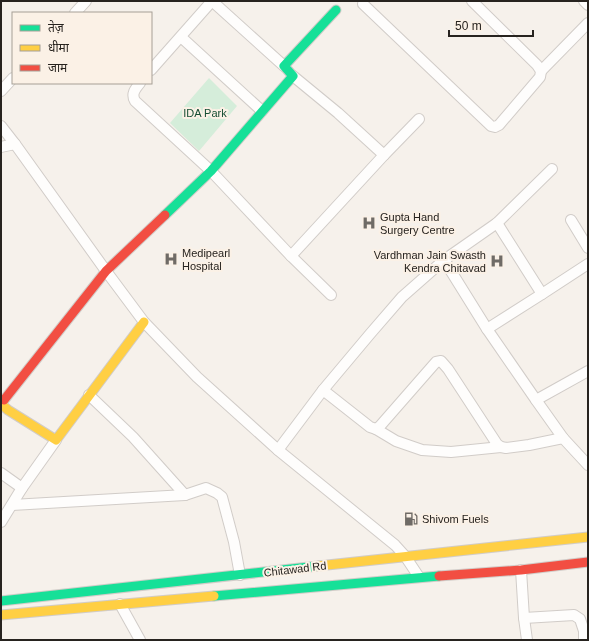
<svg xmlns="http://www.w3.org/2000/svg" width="589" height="641" font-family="Helvetica,'Noto Sans Devanagari',sans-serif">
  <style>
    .green { fill: #d5edda }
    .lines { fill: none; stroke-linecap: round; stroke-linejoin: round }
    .street-casing { stroke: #d1ccc8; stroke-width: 12 }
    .fast-casing { stroke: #d1ccc8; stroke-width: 11 }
    .slow-casing { stroke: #d1ccc8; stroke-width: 11 }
    .jam-casing { stroke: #d1ccc8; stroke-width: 11 }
    .street { stroke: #fefdfc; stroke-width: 10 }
    .fast { stroke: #16e098; stroke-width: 9 }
    .slow { stroke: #ffcf43; stroke-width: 9 }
    .jam { stroke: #f24e42; stroke-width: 9 }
    .labels { text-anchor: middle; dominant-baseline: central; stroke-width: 4; stroke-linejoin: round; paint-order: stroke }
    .park-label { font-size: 11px; fill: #154e33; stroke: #fbf1e6 }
    .poi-label { font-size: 11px; fill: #27231f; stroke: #fbf1e6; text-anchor: start }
    .street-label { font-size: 11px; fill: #27231f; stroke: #fbf1e6 }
  </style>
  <rect width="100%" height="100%" fill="#f6f1eb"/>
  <!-- green -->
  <polygon class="green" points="209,78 237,106 199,151 170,123"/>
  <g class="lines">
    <!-- street casing -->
    <g class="street-casing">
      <g id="street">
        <polyline points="212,1 284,66"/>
        <polyline points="584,1 588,5"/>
        <polyline points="363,4 491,126 495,127 499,125 540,77 541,71 537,65 472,1"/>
        <polyline points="75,13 86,1"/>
        <polyline points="181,37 262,111"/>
        <polyline points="151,70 212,1"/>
        <polyline points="541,71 588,23"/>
        <polyline points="293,76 338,113 384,155 419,119"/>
        <path d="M 140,83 C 135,89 131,94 135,101 L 211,171 L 291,256 L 384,155"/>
        <polyline points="1,91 13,78"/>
        <polyline points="1,126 15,144 106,271 144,322 197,377 278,450 395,545 405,556 419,577"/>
        <polyline points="1,147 15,144"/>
        <polyline points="571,220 588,248"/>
        <polyline points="497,223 542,294 487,329 536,400 588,371"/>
        <polyline points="291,256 331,295"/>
        <polyline points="444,260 487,329"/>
        <polyline points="542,294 588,264"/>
        <polyline points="323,390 370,427 376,429 380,426 436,362 441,361 448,369 497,444 501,447 506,448 529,445 563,438 588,465"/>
        <polyline points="89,395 133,437 185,495"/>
        <polyline points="536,400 563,438"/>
        <polyline points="376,429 396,441 422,450 451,452 501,447"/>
        <polyline points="278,450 323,390 370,334 402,297 444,260 497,223 552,169"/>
        <polyline points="1,473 22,488"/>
        <polyline points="12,505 185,495 206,488 217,493 222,497 234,542 240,575"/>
        <polyline points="1,522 22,488 56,440"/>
        <polyline points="521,570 524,618 527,640"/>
        <polyline points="120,604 140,640"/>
        <polyline points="524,618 574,615 580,619 584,631 584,640"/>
      </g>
    </g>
    <!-- fast casing -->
    <g class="fast-casing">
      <g id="fast">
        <polyline points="165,215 211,171 293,76 284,66 336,10"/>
        <polyline points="214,596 439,576"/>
        <polyline points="1,601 318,566"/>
      </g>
    </g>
    <!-- slow casing -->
    <g class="slow-casing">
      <g id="slow">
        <polyline points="4,400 1,404 8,410 56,440 144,322"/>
        <polyline points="318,566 588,537"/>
        <polyline points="1,615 214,596"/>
      </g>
    </g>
    <!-- jam casing -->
    <g class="jam-casing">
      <g id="jam">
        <polyline points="4,400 106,271 165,215"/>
        <polyline points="439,576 521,570 588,562"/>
      </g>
    </g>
    <!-- street -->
    <use href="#street" class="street"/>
    <!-- fast -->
    <use href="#fast" class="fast"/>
    <!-- slow -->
    <use href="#slow" class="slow"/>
    <!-- jam -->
    <use href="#jam" class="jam"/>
  </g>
  <!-- icons -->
  <defs>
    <g id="hospital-bare" transform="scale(1.08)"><path d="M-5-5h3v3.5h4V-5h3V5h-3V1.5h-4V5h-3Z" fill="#6f6b66" stroke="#fbf1e6" stroke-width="2.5" paint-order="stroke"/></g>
    <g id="fuel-bare" transform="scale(1.08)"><path d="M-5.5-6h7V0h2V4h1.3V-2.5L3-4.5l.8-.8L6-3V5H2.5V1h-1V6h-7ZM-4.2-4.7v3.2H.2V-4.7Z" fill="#6f6b66" stroke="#fbf1e6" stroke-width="2.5" paint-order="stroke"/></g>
  </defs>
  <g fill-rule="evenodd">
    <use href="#hospital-bare" x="369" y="223"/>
    <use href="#hospital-bare" x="171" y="259"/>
    <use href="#hospital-bare" x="497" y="261"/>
    <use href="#fuel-bare" x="411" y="519"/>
  </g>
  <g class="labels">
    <!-- park labels -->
    <g class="park-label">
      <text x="205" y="113">IDA Park</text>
    </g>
    <!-- poi labels -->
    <g class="poi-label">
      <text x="380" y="217">Gupta Hand<tspan x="380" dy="13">Surgery Centre</tspan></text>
      <text x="182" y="253">Medipearl<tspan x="182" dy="13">Hospital</tspan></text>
      <text x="486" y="255" text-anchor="end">Vardhman Jain Swasth<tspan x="486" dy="13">Kendra Chitavad</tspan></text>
      <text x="422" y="519">Shivom Fuels</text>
    </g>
    <!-- street labels -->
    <g class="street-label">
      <text transform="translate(295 569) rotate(-7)">Chitawad Rd</text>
    </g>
  </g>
  <!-- border -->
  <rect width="589" height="641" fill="none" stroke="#27231f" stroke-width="4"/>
  <!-- legend -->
  <rect x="12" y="12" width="140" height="72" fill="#fbf1e6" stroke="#a69f96"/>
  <rect x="20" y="25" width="20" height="6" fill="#16e098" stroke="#a69f96"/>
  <text x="48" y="32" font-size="12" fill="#27231f">तेज़</text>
  <rect x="20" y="45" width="20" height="6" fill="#ffcf43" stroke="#a69f96"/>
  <text x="48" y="52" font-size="12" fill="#27231f">धीमा</text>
  <rect x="20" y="65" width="20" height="6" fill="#f24e42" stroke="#a69f96"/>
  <text x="48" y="72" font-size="12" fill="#27231f">जाम</text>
  <!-- scale -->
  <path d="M449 30v6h84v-6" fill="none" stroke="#27231f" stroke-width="2"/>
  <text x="455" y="30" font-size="12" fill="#27231f" stroke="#fbf1e6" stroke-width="3" paint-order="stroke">50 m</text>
</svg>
